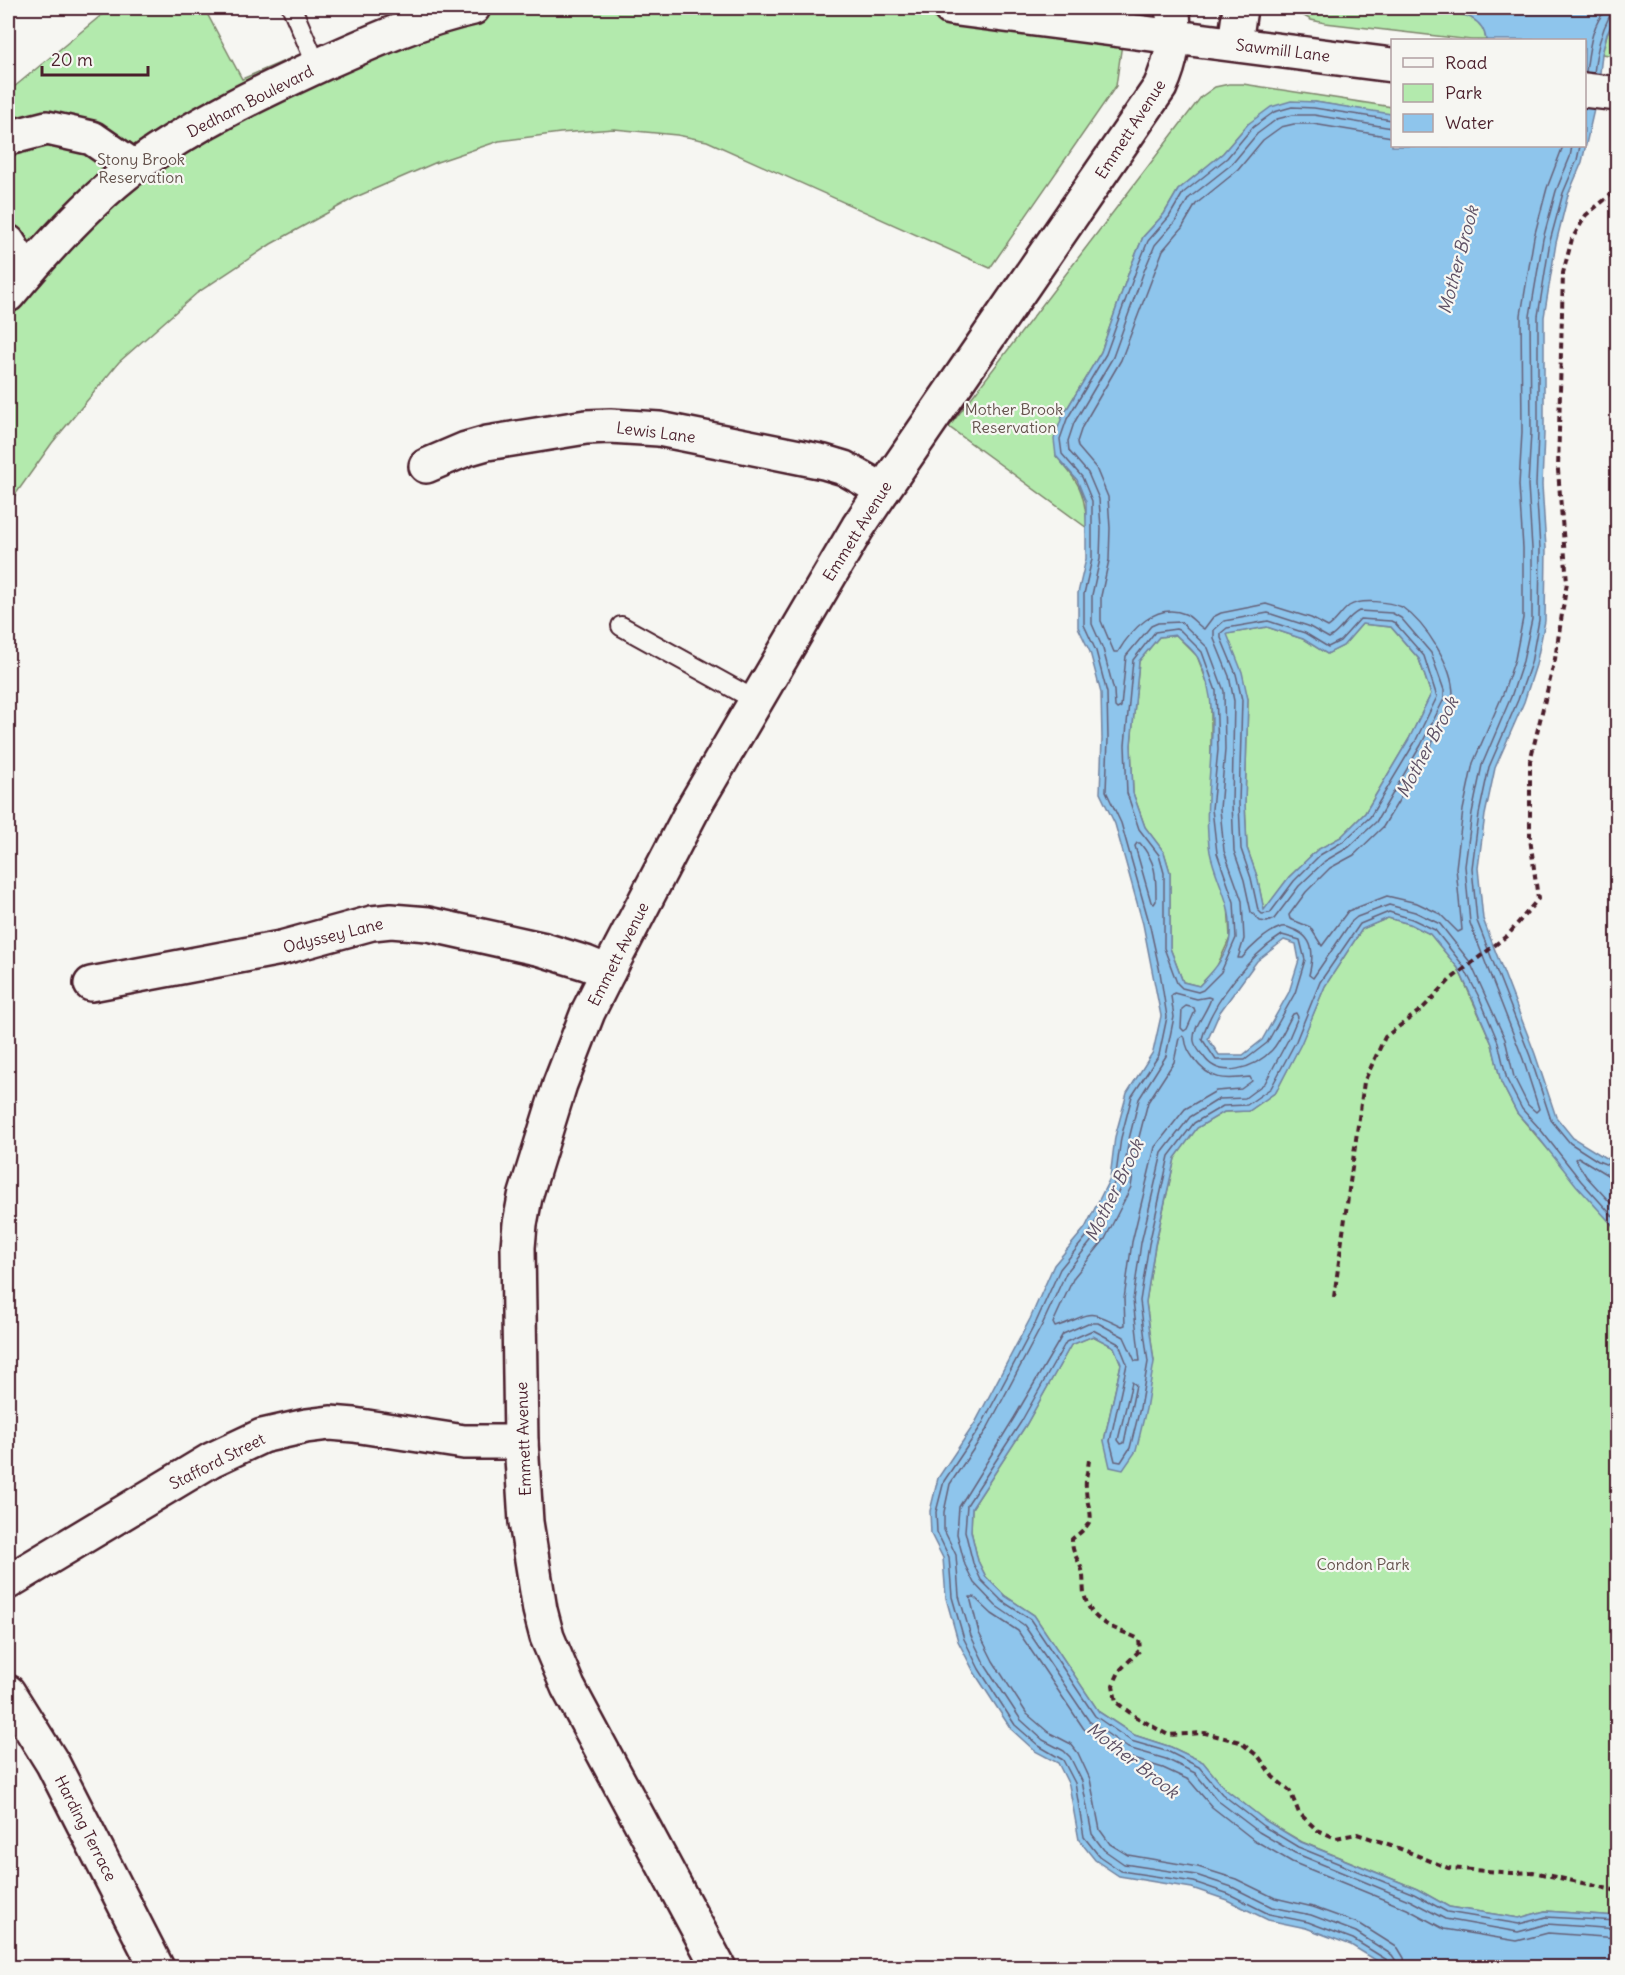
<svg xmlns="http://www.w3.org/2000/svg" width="1625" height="1975" font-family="Delius,sans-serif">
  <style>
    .green { fill: #b3eaad; stroke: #7e846c; stroke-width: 1.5 }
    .water { fill: #8ec5ec; stroke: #73839f; stroke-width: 1.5; fill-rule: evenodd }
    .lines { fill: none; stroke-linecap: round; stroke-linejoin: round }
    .shore { stroke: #656178; stroke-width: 1.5 }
    .service-casing { stroke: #4a1f2b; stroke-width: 22 }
    .minor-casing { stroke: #4a1f2b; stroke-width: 38 }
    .secondary-casing { stroke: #4a1f2b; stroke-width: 38 }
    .path { stroke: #4a1f2b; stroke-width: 4; stroke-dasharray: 6 4.5; stroke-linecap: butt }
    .service { stroke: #f6f6f2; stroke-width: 18 }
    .minor { stroke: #f6f6f2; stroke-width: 33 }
    .secondary { stroke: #f6f6f2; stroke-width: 33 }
    .labels { text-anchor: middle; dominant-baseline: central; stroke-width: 4.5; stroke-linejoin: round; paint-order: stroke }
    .street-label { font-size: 16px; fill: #4a1f2b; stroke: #f6f6f2 }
    .park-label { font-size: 16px; fill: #64524c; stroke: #f6f6f2 }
    .water-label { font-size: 18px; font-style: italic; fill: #5e5165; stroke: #f6f6f2 }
  </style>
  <rect width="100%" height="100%" fill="#f6f6f2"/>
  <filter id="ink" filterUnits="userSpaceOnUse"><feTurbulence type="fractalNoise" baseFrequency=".0167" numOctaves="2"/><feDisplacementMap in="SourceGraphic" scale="12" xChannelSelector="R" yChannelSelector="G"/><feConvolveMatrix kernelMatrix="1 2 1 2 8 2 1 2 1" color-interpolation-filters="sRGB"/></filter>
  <g filter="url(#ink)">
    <!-- green -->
    <g class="green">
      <polygon points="110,8 204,8 242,79 409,8 1127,8 1116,86 990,268 707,141 677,135 614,129 560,133 499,141 437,162 356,197 271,244 197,293 119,362 52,443 8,505 8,92"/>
      <path d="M 1290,8 C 1331,8 1445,0 1476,20 C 1484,25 1485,32 1486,40 L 1471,40 L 1325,23 L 1311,20 Z"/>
      <polygon points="1617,14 1617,56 1602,54 1607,34"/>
      <path d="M 1229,84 L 1243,84 L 1392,107 L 1392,115 L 1315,102 L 1248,124 L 1223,153 L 1178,190 L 1164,214 L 1143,237 L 1131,266 L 1101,352 L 1062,417 L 1056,456 C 1080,483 1085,492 1087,528 L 949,427 L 1201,97 L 1215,87 Z"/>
      <polygon points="1362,624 1391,627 1419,659 1431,694 1409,739 1365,813 1341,837 1317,850 1289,877 1264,911 1257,877 1247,848 1245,803 1248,699 1226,634 1267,627 1303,639 1327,654 1343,646"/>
      <polygon points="1176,635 1197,656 1211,692 1211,854 1228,903 1230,938 1216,968 1199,986 1183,982 1170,948 1170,872 1164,852 1145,827 1133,793 1131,745 1139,661 1159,637"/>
      <polygon points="1388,918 1410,924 1430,934 1458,968 1492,1044 1501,1082 1517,1113 1617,1230 1617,1916 1545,1911 1519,1918 1449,1907 1417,1889 1302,1842 1266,1821 1225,1789 1203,1762 1171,1747 1134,1735 1099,1712 1034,1615 1005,1596 986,1577 978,1561 971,1531 972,1508 1026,1425 1071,1345 1093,1336 1114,1347 1121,1364 1104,1441 1154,1361 1146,1302 1155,1246 1175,1158 1197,1128 1224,1112 1249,1111 1276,1092 1301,1043 1325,986 1362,929"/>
    </g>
    <!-- water -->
    <path class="water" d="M 1432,8 L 1617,8 L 1617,14 L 1607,34 L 1602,54 L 1598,92 L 1582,162 L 1568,195 L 1556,243 L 1544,317 L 1544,433 L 1542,485 L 1546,548 L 1545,621 L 1536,665 L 1524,702 L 1495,768 L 1485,815 L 1478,868 L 1483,919 L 1535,1054 L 1556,1117 L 1573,1138 L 1617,1165 L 1617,1230 L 1576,1185 L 1535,1133 L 1517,1113 L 1501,1082 L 1492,1044 L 1474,1002 L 1458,968 L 1430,934 L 1410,924 L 1388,918 L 1362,929 L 1325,986 L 1301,1044 L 1276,1092 L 1249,1111 L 1224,1112 L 1197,1128 L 1175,1158 L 1155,1245 L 1146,1302 L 1154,1362 L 1146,1409 L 1136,1451 L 1123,1470 L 1110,1467 L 1104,1441 L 1121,1364 L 1114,1347 L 1093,1336 L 1071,1345 L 1026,1425 L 972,1508 L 971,1531 L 978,1561 L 986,1577 L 1005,1596 L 1034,1615 L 1099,1712 L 1134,1735 L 1171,1747 L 1203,1762 L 1225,1789 L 1266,1821 L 1301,1842 L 1417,1889 L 1449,1907 L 1519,1918 L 1545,1911 L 1617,1916 L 1617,1967 L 1387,1967 L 1351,1945 L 1306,1928 L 1268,1920 L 1227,1900 L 1192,1888 L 1119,1876 L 1095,1860 L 1079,1840 L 1069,1785 L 1058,1763 L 1035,1751 L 1011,1729 L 974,1672 L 958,1641 L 946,1598 L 943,1558 L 931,1534 L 930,1511 L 938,1478 L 975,1423 L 1030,1319 L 1054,1265 L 1085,1228 L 1110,1178 L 1115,1137 L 1127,1093 L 1153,1052 L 1161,1016 L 1143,924 L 1115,824 L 1100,793 L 1102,739 L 1101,693 L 1090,652 L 1078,627 L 1078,593 L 1086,559 L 1086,502 L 1077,480 L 1056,456 L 1054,439 L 1062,417 L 1101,352 L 1131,266 L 1143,237 L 1164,214 L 1178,190 L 1223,153 L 1248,124 L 1271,107 L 1291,101 L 1315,102 L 1391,114 L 1392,115 L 1392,146 L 1584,146 L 1584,40 L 1486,40 C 1483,13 1454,13 1432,8 ZM 1362,624 L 1391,627 L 1419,659 L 1431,694 L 1409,739 L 1365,813 L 1341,837 L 1317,850 L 1289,877 L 1264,910 L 1257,876 L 1247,848 L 1245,803 L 1248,699 L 1242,672 L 1227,634 L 1267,627 L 1303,639 L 1327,654 L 1343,646 ZM 1176,635 C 1183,642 1193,649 1198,658 C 1228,717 1199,788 1210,852 C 1216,882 1233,903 1230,936 C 1229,954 1211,974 1199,986 L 1183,982 L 1170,948 L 1170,872 L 1164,852 L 1145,827 L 1133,793 L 1131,745 L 1139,661 L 1159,637 ZM 1284,940 L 1296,944 L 1299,960 L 1289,992 L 1262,1040 L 1243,1055 L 1219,1055 L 1208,1039 L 1220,1012 L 1257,961 Z"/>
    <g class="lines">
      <!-- shore -->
      <g class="shore">
        <path d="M 1586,72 C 1589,51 1591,23 1608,8"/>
        <path d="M 1594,73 C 1596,52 1600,34 1610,15 L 1618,13"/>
        <path d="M 1392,128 L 1314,115 L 1293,115 L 1277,119 L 1257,134 L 1232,164 L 1189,198 L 1175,222 L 1155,245 L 1144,271 L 1113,357 L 1074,423 L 1068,441 L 1069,451 L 1088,473 L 1099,499 L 1101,528 L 1100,559 L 1092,595 L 1092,624 L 1103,649 L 1114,691 L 1115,707 L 1117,709 L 1121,707 L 1126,656 L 1151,626 L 1158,623 L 1181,622 L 1208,648 L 1224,691 L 1225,750 L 1220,809 L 1224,851 L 1242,901 L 1244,939 L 1238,958 L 1242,958 C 1250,948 1266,933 1279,928 C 1283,926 1288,927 1292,929 C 1315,937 1314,955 1309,975 L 1313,978 L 1351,922 L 1357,917 L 1389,905 L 1415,912 L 1440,924 L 1470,962 L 1505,1039 L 1514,1077 L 1528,1105 L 1536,1112 L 1539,1109 L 1523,1059 L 1470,923 L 1465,866 L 1472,813 L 1482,765 L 1511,697 L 1523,661 L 1532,619 L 1532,548 L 1528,485 L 1531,432 L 1530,316 L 1543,239 L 1556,191 L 1570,157 L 1572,146"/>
        <path d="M 1392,137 L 1313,124 L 1294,124 L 1281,127 L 1263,140 L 1238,170 L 1196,204 L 1182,228 L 1163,250 L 1121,360 L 1082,427 L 1077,442 L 1078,447 L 1096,468 L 1108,497 L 1110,528 L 1109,560 L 1101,596 L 1101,621 L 1114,652 L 1118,652 C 1131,630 1156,602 1185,614 C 1192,617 1197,625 1204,629 L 1213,617 L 1221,613 L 1266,604 L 1311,618 L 1328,627 C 1336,622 1341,612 1349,606 C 1361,598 1389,602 1402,607 C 1426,624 1454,667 1453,697 L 1429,750 L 1383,827 L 1354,855 L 1330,868 L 1306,892 L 1289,915 L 1290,919 L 1310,927 L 1322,946 L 1348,911 L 1387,896 L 1417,903 L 1440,914 L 1458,932 L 1462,930 L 1456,868 L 1463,810 L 1473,763 L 1503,694 L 1515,659 L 1523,618 L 1523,548 L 1519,485 L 1522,432 L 1521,315 L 1534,237 L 1547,188 L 1563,146"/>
        <polyline points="1580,146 1577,160 1563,193 1550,241 1538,316 1538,433 1536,485 1540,548 1539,620 1531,663 1518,700 1489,767 1479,814 1472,868 1477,921 1530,1056 1551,1120 1570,1143 1598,1161 1618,1169"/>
        <path d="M 1359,611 L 1392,613 L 1401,618 L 1431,653 L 1444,690 L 1444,699 L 1421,745 L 1376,822 L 1349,847 L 1325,861 L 1299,886 L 1274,919 L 1267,922 L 1260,921 L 1251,912 L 1244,880 L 1234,851 L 1232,803 L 1234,701 L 1229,676 L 1214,639 L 1214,630 L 1224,621 L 1268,613 L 1308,626 L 1329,638 C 1341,632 1346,617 1359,611 Z"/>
        <polygon points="1360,619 1391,621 1395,623 1424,656 1437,697 1415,742 1370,817 1344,841 1320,855 1294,881 1270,913 1262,914 1258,910 1251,878 1241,849 1239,803 1242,700 1236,674 1221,638 1221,633 1227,628 1268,621 1305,633 1328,647 1340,641"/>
        <polygon points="1176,629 1181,631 1202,652 1216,691 1218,750 1212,809 1217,853 1234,902 1236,938 1221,972 1203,990 1198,992 1182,988 1177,983 1164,948 1164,873 1159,855 1139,829 1127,793 1125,745 1133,660 1155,632"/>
        <path d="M 1137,843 L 1140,843 C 1157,864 1156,875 1156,901 L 1154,904 L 1151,902 L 1135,846 Z"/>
        <path d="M 1282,935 L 1300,940 L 1305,960 L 1295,993 L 1267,1043 L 1245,1060 L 1216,1060 L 1202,1039 C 1212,1002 1250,955 1282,935 Z"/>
        <polygon points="1186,1006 1194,1008 1195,1011 1187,1029 1184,1031 1181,1028 1182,1009"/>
        <path d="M 1182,1036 L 1185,1038 C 1186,1047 1189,1052 1194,1059 C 1210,1081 1225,1080 1250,1077 L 1252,1081 L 1241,1089 L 1216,1091 L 1185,1109 L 1155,1147 L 1132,1242 L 1124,1299 L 1125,1325 L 1122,1326 C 1083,1306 1091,1316 1055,1327 L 1053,1323 L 1074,1277 L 1105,1239 L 1131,1187 L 1138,1141 L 1148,1102 L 1174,1062 L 1179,1038 Z"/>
        <polyline points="1618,1177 1609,1176 1578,1157 1575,1159 1586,1176 1618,1211"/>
        <polyline points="1618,1222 1581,1181 1540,1129 1522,1109 1507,1080 1498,1042 1480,999 1462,964 1435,930 1412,919 1389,912 1360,924 1320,982 1296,1041 1271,1088 1247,1105 1223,1106 1194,1123 1169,1156 1149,1244 1140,1301 1148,1362 1140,1408 1130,1448 1121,1462 1115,1461 1110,1441 1127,1364 1119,1344 1093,1330 1066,1342 1021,1422 967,1505 965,1531 973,1563 981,1580 1002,1601 1030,1619 1095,1716 1131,1741 1169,1752 1199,1767 1222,1794 1263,1826 1298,1847 1414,1894 1447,1912 1519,1924 1546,1917 1618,1921"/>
        <polygon points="1132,1382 1136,1385 1124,1443 1121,1444 1118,1440"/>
        <polyline points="1389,1968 1387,1960 1353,1939 1308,1922 1269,1914 1229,1894 1194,1882 1121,1871 1099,1856 1084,1837 1075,1783 1063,1760 1039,1746 1015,1725 979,1669 964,1639 952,1597 949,1557 937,1532 936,1512 944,1481 981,1426 1036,1322 1060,1269 1091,1231 1115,1181 1121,1138 1132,1096 1159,1055 1167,1017 1160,972 1149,922 1121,823 1106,791 1108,739 1107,693 1096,651 1084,625 1084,594 1092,559 1092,501 1082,477 1062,454 1060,439 1067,419 1106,354 1137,268 1148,241 1169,217 1183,193 1227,158 1252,128 1274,112 1292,107 1314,108 1392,120"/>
        <path d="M 1397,1968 L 1396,1961 L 1392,1955 L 1356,1932 L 1311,1915 L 1272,1907 L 1232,1887 L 1196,1875 L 1124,1864 L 1104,1850 L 1092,1834 L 1082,1781 L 1070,1757 L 1064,1751 L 1043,1740 L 1021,1720 L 985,1665 L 971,1636 L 959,1596 L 956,1555 L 944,1530 L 944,1512 L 950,1484 L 987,1429 L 1042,1325 L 1066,1273 L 1097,1234 L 1122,1184 L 1129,1139 L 1139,1099 L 1166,1056 L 1174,1017 L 1171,996 L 1174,993 L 1197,999 L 1208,997 L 1211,998 C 1208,1011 1192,1027 1194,1041 C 1195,1047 1200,1052 1204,1057 C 1220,1080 1255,1068 1272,1050 C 1281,1040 1286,1025 1293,1014 L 1296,1013 L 1298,1017 L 1289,1038 L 1265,1083 L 1245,1098 L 1219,1099 L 1190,1117 L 1162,1153 L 1141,1243 L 1133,1300 L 1140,1361 L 1135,1361 L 1124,1337 L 1098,1323 L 1088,1323 L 1063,1334 L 1014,1418 L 959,1507 L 957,1534 L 965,1565 L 974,1583 L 996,1606 L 1024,1625 L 1089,1721 L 1128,1748 L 1166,1759 L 1195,1773 L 1217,1800 L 1259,1832 L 1295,1853 L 1411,1901 L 1445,1919 L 1518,1932 L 1547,1924 L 1618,1929"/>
        <polyline points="1406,1968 1404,1958 1398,1948 1360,1924 1313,1907 1275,1898 1236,1879 1198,1867 1128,1855 1110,1844 1100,1830 1090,1779 1078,1753 1071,1744 1048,1732 1027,1714 993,1661 979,1633 970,1597 974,1597 992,1614 1018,1631 1084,1729 1124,1756 1163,1768 1189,1780 1212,1807 1254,1840 1292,1862 1407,1909 1444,1929 1517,1941 1548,1933 1618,1938"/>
      </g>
      <!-- service casing -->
      <g class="service-casing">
        <g id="service">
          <polyline points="292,8 317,66"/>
          <polyline points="621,626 755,700"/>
        </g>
      </g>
      <!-- minor casing -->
      <g class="minor-casing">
        <g id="minor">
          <polyline points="1235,44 1240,8"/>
          <polyline points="8,138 47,128 92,138 134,167"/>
          <polyline points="8,242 27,272"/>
          <polyline points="426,466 466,449 487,443 586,427 610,426 659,429 824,462 844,468 883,490"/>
          <polyline points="91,984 281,948 372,923 391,921 428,924 541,949 586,963 608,972"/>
          <polyline points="8,1582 211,1460 262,1436 306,1426 330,1423 354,1425 464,1442 521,1442"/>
          <polyline points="8,1692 53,1764 157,1968"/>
          <path d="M 719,1968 L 568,1687 L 547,1637 L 540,1610 L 526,1522 L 521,1442 L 518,1247 L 520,1224 L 525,1197 L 560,1084 L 588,1012 L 608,972 L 695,805 L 858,527 L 883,490 L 1160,87 C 1171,63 1177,34 1172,8"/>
        </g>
      </g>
      <!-- secondary casing -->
      <g class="secondary-casing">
        <g id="secondary">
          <polyline points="950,8 1392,65"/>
          <polyline points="1584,90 1618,94"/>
          <path d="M 8,295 C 43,253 91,199 136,166 C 194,124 259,93 324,63 C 371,42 422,19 473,8"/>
        </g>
      </g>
      <!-- path -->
      <g class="path">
        <polyline points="1334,1297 1364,1082 1385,1037 1422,1009 1451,979 1508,935 1538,899 1530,838 1530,761 1555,659 1567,582 1558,470 1563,273 1572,239 1586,215 1618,189"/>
        <path d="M 1089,1460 C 1088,1469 1085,1480 1086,1489 C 1087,1516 1102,1517 1072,1539 C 1072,1554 1077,1556 1082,1570 C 1084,1577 1083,1586 1084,1593 C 1090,1624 1114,1627 1139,1639 L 1140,1650 L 1120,1670 L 1113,1685 L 1116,1702 L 1133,1715 L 1168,1735 L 1205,1733 L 1240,1742 L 1259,1757 L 1273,1777 L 1290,1791 L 1299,1813 L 1317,1830 L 1336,1838 L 1357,1834 L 1391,1845 L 1448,1868 L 1512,1873 L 1533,1872 L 1618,1891"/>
      </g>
      <!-- service -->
      <use href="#service" class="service"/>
      <!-- minor -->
      <use href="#minor" class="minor"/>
      <!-- secondary -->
      <use href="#secondary" class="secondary"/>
    </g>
  </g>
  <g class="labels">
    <!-- street labels -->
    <g class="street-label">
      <text transform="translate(1283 50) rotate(7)">Sawmill Lane</text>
      <text transform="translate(250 101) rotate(-27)">Dedham Boulevard</text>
      <text transform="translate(1130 129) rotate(-57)">Emmett Avenue</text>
      <text transform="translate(656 432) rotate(7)">Lewis Lane</text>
      <text transform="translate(857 531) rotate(-58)">Emmett Avenue</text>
      <text transform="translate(333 935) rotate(-14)">Odyssey Lane</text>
      <text transform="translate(618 954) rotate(-63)">Emmett Avenue</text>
      <text transform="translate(523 1439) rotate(-92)">Emmett Avenue</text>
      <text transform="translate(217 1461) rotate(-27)">Stafford Street</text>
      <text transform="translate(86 1828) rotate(63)">Harding Terrace</text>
    </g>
    <!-- park labels -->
    <g class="park-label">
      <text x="141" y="159">Stony Brook<tspan x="141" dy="18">Reservation</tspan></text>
      <text x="1014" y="409">Mother Brook<tspan x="1014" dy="18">Reservation</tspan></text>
      <text x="1363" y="1564">Condon Park</text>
    </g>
    <!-- water labels -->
    <g class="water-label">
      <text transform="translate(1458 260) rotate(-75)">Mother Brook</text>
      <text transform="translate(1427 747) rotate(-62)">Mother Brook</text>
      <text transform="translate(1114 1190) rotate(-64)">Mother Brook</text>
      <text transform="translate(1133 1760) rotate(38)">Mother Brook</text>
    </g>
  </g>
  <!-- margin -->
  <rect width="1625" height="1975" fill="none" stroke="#f6f6f2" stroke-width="30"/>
  <rect x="15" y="15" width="1595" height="1945" fill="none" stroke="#4a1f2b" stroke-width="2" filter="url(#ink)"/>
  <!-- legend -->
  <rect x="1391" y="39" width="195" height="108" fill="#f6f6f2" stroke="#b1a0a2" stroke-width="1.5"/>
  <rect x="1403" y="58" width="30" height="9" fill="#f6f6f2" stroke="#b1a0a2" stroke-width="1.5"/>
  <text x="1445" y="69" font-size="18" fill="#4a1f2b">Road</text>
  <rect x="1403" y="84" width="30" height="18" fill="#b3eaad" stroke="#b1a0a2" stroke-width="1.5"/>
  <text x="1445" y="99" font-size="18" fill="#4a1f2b">Park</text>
  <rect x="1403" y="114" width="30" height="18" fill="#8ec5ec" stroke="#b1a0a2" stroke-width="1.5"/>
  <text x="1445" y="129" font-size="18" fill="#4a1f2b">Water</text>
  <!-- scale -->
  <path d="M42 66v9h106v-9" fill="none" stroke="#4a1f2b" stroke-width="3"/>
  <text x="51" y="66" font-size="18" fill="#4a1f2b" stroke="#f6f6f2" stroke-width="4.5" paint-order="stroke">20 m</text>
</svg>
